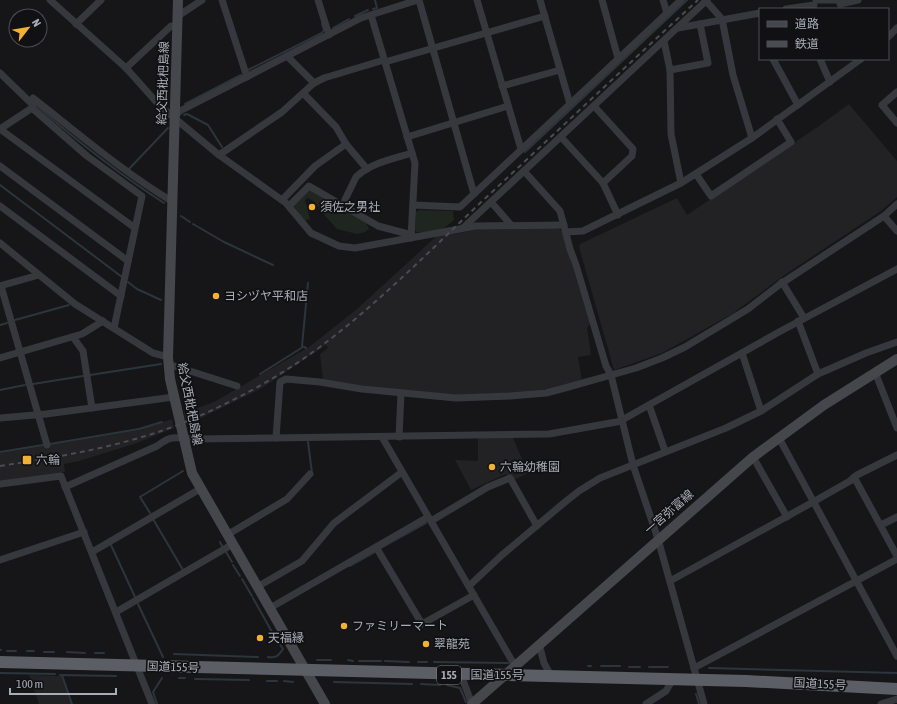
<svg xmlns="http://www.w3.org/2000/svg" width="897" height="704" font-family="'Asap Condensed','Noto Sans JP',sans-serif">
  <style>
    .built { fill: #222225 }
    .green { fill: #1e261f }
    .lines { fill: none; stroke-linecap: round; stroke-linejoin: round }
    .stream { stroke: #2c353c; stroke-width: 2 }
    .minor { stroke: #37383d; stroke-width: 7 }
    .secondary { stroke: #45474d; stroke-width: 10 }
    .trunk { stroke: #5b5e65; stroke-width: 12 }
    .rail { stroke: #4a4c52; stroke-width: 2; stroke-dasharray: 5 4; stroke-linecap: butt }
    .poi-dot { fill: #f2b134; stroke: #111113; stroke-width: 1.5 }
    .labels { text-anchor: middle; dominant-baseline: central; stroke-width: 3.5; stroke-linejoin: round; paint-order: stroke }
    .shield { fill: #111113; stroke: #7b7e86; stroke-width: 1 }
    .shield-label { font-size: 11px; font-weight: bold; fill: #a8adb8 }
    .street-label { font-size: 12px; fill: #a8adb8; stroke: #111113 }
    .poi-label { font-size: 12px; fill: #a8adb8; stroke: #111113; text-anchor: start }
  </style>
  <rect width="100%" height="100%" fill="#161618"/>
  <!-- built -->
  <g class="built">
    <polygon points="849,104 897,161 897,197 881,211 783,276 732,314 662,353 614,370 579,247 580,244 677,198 687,215 819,126"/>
    <polygon points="558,227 562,232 590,324 587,328 591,355 578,357 582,381 547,389 513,393 457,395 376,388 323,379 320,354 328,348 326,345 262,388 187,425 184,413 214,402 309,347 357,309 440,233 454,234 481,229"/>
    <polygon points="172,419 174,428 134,444 79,461 64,464 65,472 0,481 0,453 140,430"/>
    <polygon points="478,438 513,438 528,473 514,480 508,477 506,474 471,490 455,460 478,461"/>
    <polygon points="29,675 62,676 72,704 39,704"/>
  </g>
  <!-- green -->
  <g class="green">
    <polygon points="309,189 365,221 369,229 365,232 357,234 337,229 321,211 315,202 308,198 305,200 310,219 304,221 293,205"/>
    <path d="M 419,210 L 453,211 L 454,220 C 441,232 434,232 417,232 L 415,230 L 416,212 Z"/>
  </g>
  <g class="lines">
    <!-- stream -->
    <g class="stream">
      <polyline points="373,9 377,8 375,0"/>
      <polyline points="355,16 368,10"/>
      <polyline points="333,28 349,19"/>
      <polyline points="248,70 322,33 324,30 322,24"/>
      <polyline points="185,104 241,75"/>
      <path d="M 37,106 C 77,141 119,174 164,203"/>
      <polyline points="184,115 187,114 208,125 222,147"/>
      <polyline points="525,152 687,0"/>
      <polyline points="128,170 168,128"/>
      <polyline points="0,185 122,277"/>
      <polyline points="181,216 190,222"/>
      <polyline points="193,224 224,242 273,265"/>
      <polyline points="128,282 137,289 161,300"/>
      <polyline points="15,320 69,305"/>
      <polyline points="0,325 7,323"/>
      <polyline points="306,348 302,346 308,283"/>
      <polyline points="260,374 303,347"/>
      <polyline points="90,375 161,364"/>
      <polyline points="33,384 83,376"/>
      <polyline points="0,390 25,385"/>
      <polyline points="308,442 312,473"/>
      <polyline points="50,444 139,429 162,422"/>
      <polyline points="0,452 43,445"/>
      <polyline points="150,513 140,497 183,471"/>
      <polyline points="153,519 183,570"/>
      <polyline points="399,538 426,523"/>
      <polyline points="220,542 222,546"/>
      <polyline points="111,545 135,597"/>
      <polyline points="381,548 397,539"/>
      <polyline points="226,552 232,562"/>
      <polyline points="233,565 240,576"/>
      <polyline points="350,566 375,552"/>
      <polyline points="242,579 252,596"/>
      <polyline points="253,598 272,632"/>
      <polyline points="138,604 163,657"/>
      <polyline points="274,635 276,638"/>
      <polyline points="0,650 1,650"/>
      <polyline points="7,651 16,651"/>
      <polyline points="27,651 34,651"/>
      <polyline points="44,652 54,652"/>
      <polyline points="67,652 85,653"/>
      <polyline points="95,653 104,653"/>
      <polyline points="174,654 258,657"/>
      <path d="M 268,657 C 277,658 278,656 283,649 L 279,643"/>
      <polyline points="317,660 331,660"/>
      <polyline points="348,660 353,661"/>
      <polyline points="359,661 381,661"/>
      <polyline points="385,661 409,662"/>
      <polyline points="418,662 427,662"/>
      <polyline points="434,662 508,663"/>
      <polyline points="588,666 591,666"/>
      <polyline points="601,666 620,666"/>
      <polyline points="629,667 640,667"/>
      <polyline points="649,667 668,667"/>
      <polyline points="709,668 897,673"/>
      <polyline points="0,673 55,674"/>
      <polyline points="60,675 116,676"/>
      <polyline points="62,675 72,704"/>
      <polyline points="179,678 185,678"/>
      <polyline points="195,679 249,680"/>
      <polyline points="267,681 277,681"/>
      <polyline points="284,681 293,682"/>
      <polyline points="334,682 412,684"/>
      <polyline points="421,684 440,685"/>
      <polyline points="447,685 460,688 466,702"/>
      <polyline points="696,694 699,704"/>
      <polyline points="157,704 153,692 162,678"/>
    </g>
    <!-- minor -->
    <g class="minor">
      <polyline points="50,0 126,68 160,106 219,155 286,203 311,233 339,246 355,248 476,226 564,225"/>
      <polyline points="222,0 247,77"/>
      <polyline points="318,0 329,35"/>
      <polyline points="419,0 474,194"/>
      <polyline points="477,0 521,149"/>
      <polyline points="540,0 570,104"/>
      <polyline points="602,0 618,58"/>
      <polyline points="663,0 667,13"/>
      <polyline points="816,0 839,0"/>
      <polyline points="706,1 722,19 733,75 752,138"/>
      <polyline points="840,4 858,0"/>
      <polyline points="786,9 814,5"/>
      <polyline points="371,15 415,163 411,238"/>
      <polyline points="178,16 202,0"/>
      <polyline points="76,24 101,0"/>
      <polyline points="678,28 760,13"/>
      <polyline points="888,37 897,28"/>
      <polyline points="664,41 670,70 671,134 681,183"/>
      <polyline points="287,56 314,83"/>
      <polyline points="773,59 798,105"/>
      <polyline points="820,59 830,82"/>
      <polyline points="385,62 545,16"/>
      <polyline points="126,68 171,26 177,26"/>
      <polyline points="670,70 708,63 700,24"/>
      <polyline points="0,73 33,105"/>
      <polyline points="502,86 560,70"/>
      <polyline points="897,92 882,105 897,123"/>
      <polyline points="304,94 336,127 346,144 367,169"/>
      <path d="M 33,98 C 79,134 123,172 173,202"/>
      <polyline points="594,106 633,149 632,156 603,183"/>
      <polyline points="174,117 180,111 361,18 418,0"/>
      <polyline points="407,137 508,106"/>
      <polyline points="561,137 603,183 618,215"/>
      <polyline points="219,155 282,112 314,83 324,78 384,60"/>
      <polyline points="0,166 128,261"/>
      <polyline points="524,171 560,211 570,249 576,265 606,366 611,375 633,465 658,539 704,704"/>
      <polyline points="696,174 711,196 791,142 777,119"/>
      <polyline points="282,200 315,166 346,144"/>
      <polyline points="491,202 511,225"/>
      <polyline points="413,205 460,207 681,0"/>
      <polyline points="0,206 121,296"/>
      <polyline points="289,206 309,186 378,226 412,235"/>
      <path d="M 342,206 L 356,177 C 371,163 392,159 412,153"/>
      <polyline points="884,216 897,231"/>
      <polyline points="464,227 707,0"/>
      <polyline points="566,232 583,231 681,183 752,138 861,59"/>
      <polyline points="0,243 75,304 153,353 168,357"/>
      <polyline points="782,282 804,318"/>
      <polyline points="0,286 39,275"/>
      <polyline points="1,286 47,445"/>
      <polyline points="798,321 818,374"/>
      <polyline points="114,328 142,196 87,156 32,108 0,129 135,228"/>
      <polyline points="73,337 83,351 92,408"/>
      <polyline points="742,353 761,411"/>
      <polyline points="0,358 82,334 103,321"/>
      <polyline points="168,364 237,386"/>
      <polyline points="875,372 897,428"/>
      <polyline points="649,405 665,451"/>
      <polyline points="0,418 46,414 174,397"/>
      <polyline points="622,420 779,332 897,269"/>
      <polyline points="382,437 515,666"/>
      <polyline points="399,437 401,393"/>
      <polyline points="276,438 280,382 286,379 320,382 362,389 456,398 510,396 546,393 565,388 636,368 662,358 685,347 748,309 779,285 884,216 897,204"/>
      <polyline points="779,438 897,656"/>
      <polyline points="753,457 787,517"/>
      <polyline points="854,477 897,556"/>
      <polyline points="0,484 61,476 152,704"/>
      <path d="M 65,487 L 157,446 C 173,434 175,438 194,439 L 549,434 L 622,421"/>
      <polyline points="431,521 488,487 510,478 537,526"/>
      <polyline points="881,525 897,517"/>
      <polyline points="227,535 287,499 310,474"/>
      <polyline points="376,547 422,624 474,595"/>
      <polyline points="92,552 200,489"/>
      <polyline points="0,560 84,532"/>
      <polyline points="670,581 813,502 850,481 857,475 897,455"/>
      <polyline points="469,586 502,555 565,502 579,491 600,478 726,428 761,411 818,374 866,353 897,342"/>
      <polyline points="257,587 302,561 334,523 402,472"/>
      <polyline points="270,608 428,517"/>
      <polyline points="116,612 233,544"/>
      <polyline points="539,644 544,663 551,676"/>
      <polyline points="694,668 897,559"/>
      <polyline points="461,675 472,704"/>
      <polyline points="646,704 666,691 673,679"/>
      <polyline points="881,704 897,699"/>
    </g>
    <!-- secondary -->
    <g class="secondary">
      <polyline points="178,0 168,357 170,379 192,473 325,704"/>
      <polyline points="472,704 753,457 824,405 897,359"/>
    </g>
    <!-- trunk -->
    <polyline class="trunk" points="0,662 746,681 897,689"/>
    <!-- rail -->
    <path class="rail" d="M 0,466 C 71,455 143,443 208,412 C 252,392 295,367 333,337 C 384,297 430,251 477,206 C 551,137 624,68 698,0"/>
  </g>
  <!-- markers -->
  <g class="poi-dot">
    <circle cx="312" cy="207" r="4"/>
    <circle cx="216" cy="296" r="4"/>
    <rect x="22" y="455" width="10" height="10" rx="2"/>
    <circle cx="492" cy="467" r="4"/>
    <circle cx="344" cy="626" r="4"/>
    <circle cx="260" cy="638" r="4"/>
    <circle cx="426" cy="644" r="4"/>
  </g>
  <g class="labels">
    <!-- shield labels -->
    <rect class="shield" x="437" y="666" width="24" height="18" rx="3"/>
    <g class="shield-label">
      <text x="449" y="675">155</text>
    </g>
    <!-- street labels -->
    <g class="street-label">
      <text transform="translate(163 83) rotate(-88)">給父西枇杷島線</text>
      <text transform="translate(190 404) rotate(79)">給父西枇杷島線</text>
      <text transform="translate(669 512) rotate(-41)">一宮弥富線</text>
      <text transform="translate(173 667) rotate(2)">国道155号</text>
      <text x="497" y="675">国道155号</text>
      <text transform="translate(820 684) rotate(3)">国道155号</text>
    </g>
    <!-- poi labels -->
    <g class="poi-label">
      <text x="320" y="207">須佐之男社</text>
      <text x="224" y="296">ヨシヅヤ平和店</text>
      <text x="36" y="460">六輪</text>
      <text x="500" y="467">六輪幼稚園</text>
      <text x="352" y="626">ファミリーマート</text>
      <text x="268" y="638">天福縁</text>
      <text x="434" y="644">翠龍苑</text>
    </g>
  </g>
  <!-- legend -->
  <rect x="759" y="8" width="130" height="52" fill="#111113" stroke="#4d4f55"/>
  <rect x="767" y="21" width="20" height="6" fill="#45474d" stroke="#4d4f55"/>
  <text x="795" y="28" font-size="12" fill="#a8adb8">道路</text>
  <rect x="767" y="41" width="20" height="6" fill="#4a4c52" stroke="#4d4f55"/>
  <text x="795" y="48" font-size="12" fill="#a8adb8">鉄道</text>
  <!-- north arrow -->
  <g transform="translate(28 28) rotate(59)"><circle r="19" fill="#111113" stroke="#4d4f55"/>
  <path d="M0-3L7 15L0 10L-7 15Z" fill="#f2b134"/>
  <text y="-6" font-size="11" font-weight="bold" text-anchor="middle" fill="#a8adb8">N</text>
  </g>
  <!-- scale -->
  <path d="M10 688v6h106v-6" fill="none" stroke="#a8adb8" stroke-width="2"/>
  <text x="16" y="688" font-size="12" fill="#a8adb8" stroke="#111113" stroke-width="3" paint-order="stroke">100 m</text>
</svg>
